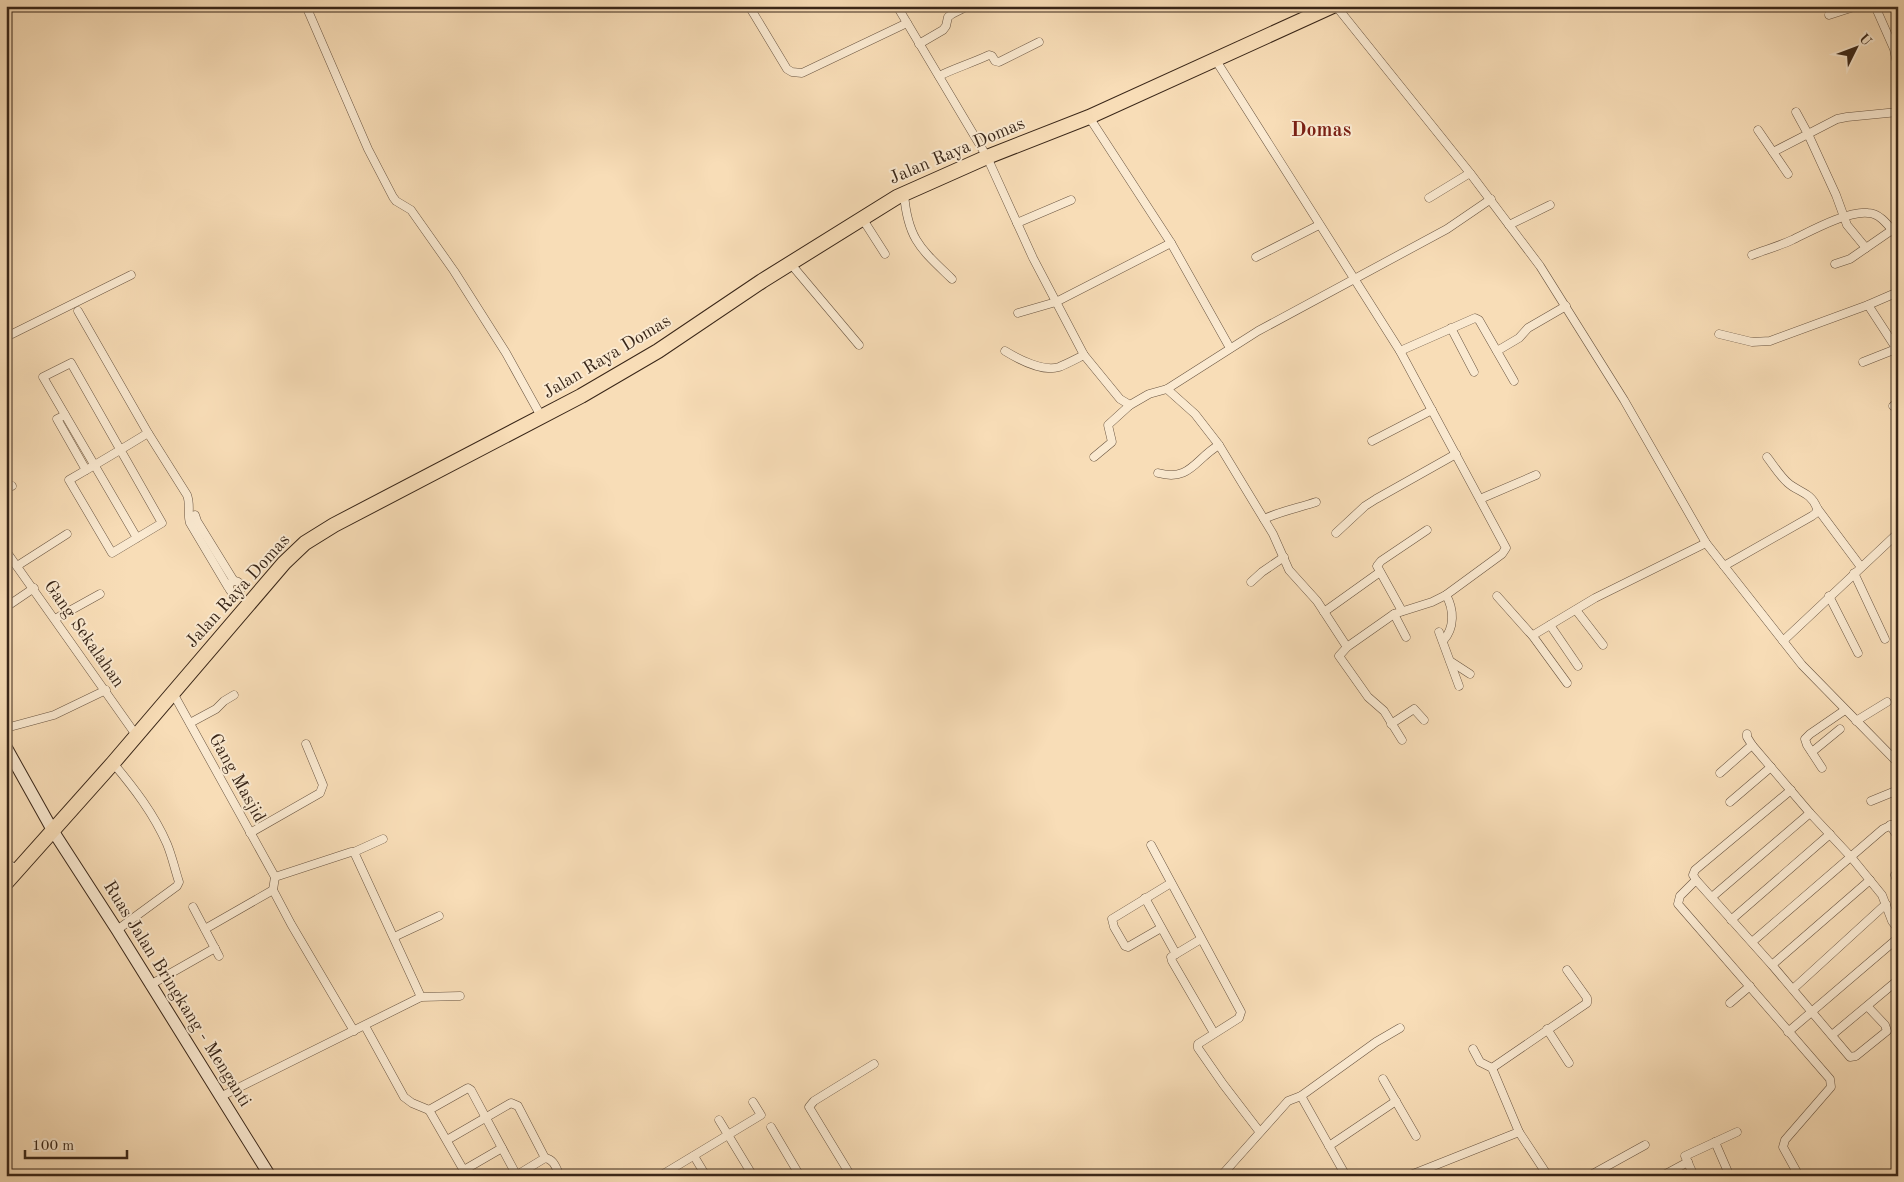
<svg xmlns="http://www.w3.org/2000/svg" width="1904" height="1182" font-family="'Old Standard TT',serif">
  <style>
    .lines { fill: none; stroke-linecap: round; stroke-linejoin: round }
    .street-casing { stroke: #695440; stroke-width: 9 }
    .secondary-casing { stroke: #392618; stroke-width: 13 }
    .highway-casing { stroke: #392618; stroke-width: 16 }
    .street { stroke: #fae9d0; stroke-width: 8 }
    .secondary { stroke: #fae9d0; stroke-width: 11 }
    .highway { stroke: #f8ddb7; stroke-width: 14 }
    .labels { text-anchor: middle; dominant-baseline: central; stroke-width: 4; stroke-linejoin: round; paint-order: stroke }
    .street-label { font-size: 18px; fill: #392618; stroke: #fae9d0 }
    .quarter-label { font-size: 20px; font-weight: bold; fill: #7a1f14; stroke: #fae9d0 }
  </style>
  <rect width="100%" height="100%" fill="#f8ddb7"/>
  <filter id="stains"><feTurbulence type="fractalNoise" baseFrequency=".004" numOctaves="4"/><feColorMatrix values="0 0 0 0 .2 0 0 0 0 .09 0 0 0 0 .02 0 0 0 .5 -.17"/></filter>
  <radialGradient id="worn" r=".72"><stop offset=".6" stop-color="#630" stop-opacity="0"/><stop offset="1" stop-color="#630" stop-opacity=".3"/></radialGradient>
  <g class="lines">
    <!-- street casing -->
    <g class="street-casing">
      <g id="street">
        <polyline points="306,6 368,149 393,197 396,201 411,210 454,271 506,353 542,418"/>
        <polyline points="749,6 787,69 792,72 802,73 907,23"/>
        <polyline points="897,6 987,157 1033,258 1084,355 1120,399 1130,405 1149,394 1167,389 1258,331 1447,229 1491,199"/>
        <polyline points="1336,6 1470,173 1540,266 1624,400 1706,543 1802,665 1898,763"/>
        <polyline points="1875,6 1894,49 1898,68"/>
        <polyline points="1829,15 1857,6"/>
        <polyline points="919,44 943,30 946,26 948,17 952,14 968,6"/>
        <polyline points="1215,59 1400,351 1506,548 1502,554 1446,595 1432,602 1394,614 1347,647 1339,656 1368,697 1384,711 1402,740"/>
        <path d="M 939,76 C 955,68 972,63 989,55 L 992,56 L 995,61 L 999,62 L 1039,42"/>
        <polyline points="1089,117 1171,243 1230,348"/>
        <polyline points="1758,130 1788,174"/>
        <polyline points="1773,152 1808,134 1796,112"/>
        <path d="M 904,194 C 908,240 921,249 952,279"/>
        <polyline points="1429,198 1470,173"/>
        <polyline points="862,218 885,254"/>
        <polyline points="1017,223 1071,200"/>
        <polyline points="1509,225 1550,205"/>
        <polyline points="1866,248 1847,225 1836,195 1808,134 1837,119 1847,117 1898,112"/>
        <path d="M 1752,255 C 1765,250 1779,246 1792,240 C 1811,231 1847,211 1868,213 C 1881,213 1890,228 1898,237"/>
        <polyline points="1256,257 1319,225"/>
        <polyline points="790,263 859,345"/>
        <polyline points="1835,264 1850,259 1892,230"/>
        <polyline points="1868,305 1898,351"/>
        <path d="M 78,311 L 148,433 L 187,495 C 191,505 187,514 190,523 L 228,587"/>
        <polyline points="1018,313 1056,302 1171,243"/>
        <polyline points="1451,328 1474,372"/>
        <polyline points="1719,334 1752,342 1770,341 1868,305 1898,292"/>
        <polyline points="6,337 131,275"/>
        <path d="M 1005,351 C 1018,359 1043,372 1059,367 C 1067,364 1076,359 1084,355"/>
        <polyline points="1400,351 1475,318 1479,320 1514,381"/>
        <polyline points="1497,351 1519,338 1528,328 1566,306"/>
        <polyline points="1863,362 1896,349"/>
        <polyline points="1167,389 1195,414 1219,445 1273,534 1289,570 1317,601 1347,647"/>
        <polyline points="1893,406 1898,402"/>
        <polyline points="65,415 57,419 86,470"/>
        <polyline points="1372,441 1432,410"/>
        <polyline points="1094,457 1112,442 1108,425 1130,405"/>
        <path d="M 1767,457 C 1774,466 1780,476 1788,483 C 1798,492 1811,492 1817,508 L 1861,567"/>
        <path d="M 1158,473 C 1190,482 1195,459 1219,445"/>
        <polyline points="6,489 12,486"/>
        <polyline points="1480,499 1536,475"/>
        <polyline points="195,515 197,521 234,581"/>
        <path d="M 1264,519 C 1281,511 1298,508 1316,502"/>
        <polyline points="1336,533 1365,506 1376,499 1456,454"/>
        <path d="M 137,538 L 43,377 L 71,363 L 162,523 L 112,553 L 69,480 C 95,465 122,449 148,433"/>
        <polyline points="6,551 136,735"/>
        <polyline points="17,566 67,534"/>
        <polyline points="1724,566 1812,516 1816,513 1817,508"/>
        <polyline points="1854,573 1885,639"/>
        <circle cx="235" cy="587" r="6"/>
        <polyline points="1251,582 1262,572 1284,557"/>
        <polyline points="1497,596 1529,632 1532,635 1535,634 1595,598 1706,543"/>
        <polyline points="1829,596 1858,653"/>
        <polyline points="9,605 34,588"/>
        <polyline points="1576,610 1603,645"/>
        <polyline points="1402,611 1377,566 1381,561 1427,530"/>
        <polyline points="1324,612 1380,572"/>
        <polyline points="1394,614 1406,637"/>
        <polyline points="55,619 100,594"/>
        <polyline points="1550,625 1578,666"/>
        <polyline points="1439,632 1459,686"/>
        <polyline points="1532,635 1567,683"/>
        <path d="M 1443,641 C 1455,628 1454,609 1446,595"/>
        <polyline points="1783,641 1898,533"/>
        <polyline points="1450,661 1470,674"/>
        <polyline points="173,693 275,877"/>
        <polyline points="1856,721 1887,702"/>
        <polyline points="190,723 216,709 224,701 234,695"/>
        <polyline points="1391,724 1414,709 1424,720"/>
        <polyline points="6,728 54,715 106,690"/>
        <polyline points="1747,734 1747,737 1752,745 1810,813 1851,857 1882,895 1892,921 1898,929"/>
        <polyline points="1812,752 1840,729"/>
        <path d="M 113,763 C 134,788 154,814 167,844 C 172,856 175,870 179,882 L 177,886 L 117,930"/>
        <polyline points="1822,768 1807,745 1805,739 1810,734 1845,710"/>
        <polyline points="1720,773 1752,745"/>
        <polyline points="1871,801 1898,790"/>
        <polyline points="1730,802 1771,767"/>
        <polyline points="1890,825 1898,837"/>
        <polyline points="250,833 320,793 323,785 306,744"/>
        <polyline points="1151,845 1241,1012 1239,1018 1198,1044 1198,1048 1223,1084 1259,1131"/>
        <polyline points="354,852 383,839"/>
        <polyline points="6,863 17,869 17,871"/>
        <polyline points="1898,871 1895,875 1898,884"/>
        <polyline points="275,877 351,852 354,852 421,997"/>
        <polyline points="275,877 273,890 291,924 354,1031"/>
        <polyline points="1696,880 1693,875 1695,870 1791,790"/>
        <polyline points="1712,897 1810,813"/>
        <polyline points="1145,898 1176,954 1201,939"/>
        <polyline points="193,907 219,956"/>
        <polyline points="1731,920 1830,834"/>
        <polyline points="1161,928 1128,947 1125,946 1114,927 1112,919 1171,883"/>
        <polyline points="205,929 273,890"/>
        <polyline points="394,937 439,916"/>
        <polyline points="1752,942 1883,829 1898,822"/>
        <polyline points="1176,954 1171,957 1172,961 1214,1033"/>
        <polyline points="1772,965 1870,880"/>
        <polyline points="150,985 215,948"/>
        <polyline points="1793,989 1886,904"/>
        <polyline points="1730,1003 1750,986"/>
        <polyline points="365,1026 404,1097 412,1103 429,1110"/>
        <polyline points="1547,1029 1569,1063"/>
        <polyline points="1788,1032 1898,938"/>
        <polyline points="1832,1035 1898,980"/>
        <polyline points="1473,1049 1480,1062 1492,1068 1519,1132 1548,1176"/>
        <polyline points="1492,1068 1587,1003 1587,998 1567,970"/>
        <polyline points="1383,1079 1416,1136"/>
        <polyline points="1301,1096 1346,1176"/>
        <polyline points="220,1097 421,997 460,996"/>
        <polyline points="719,1120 753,1176"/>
        <polyline points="771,1127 800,1176"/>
        <polyline points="447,1140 511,1103 518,1106 545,1158 517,1175"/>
        <polyline points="1715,1142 1728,1172"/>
        <polyline points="1329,1146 1396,1101"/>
        <polyline points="694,1156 706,1176"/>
        <path d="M 545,1158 C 554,1159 556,1168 560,1176"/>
        <polyline points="464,1170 502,1148"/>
        <polyline points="467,1176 429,1110 468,1088 471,1090 517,1176"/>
        <polyline points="660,1176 761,1115 753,1102"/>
        <polyline points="851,1176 809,1107 814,1101 874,1064"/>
        <polyline points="1221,1176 1288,1101 1301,1096 1376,1042 1400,1028"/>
        <polyline points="1408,1176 1519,1132"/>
        <polyline points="1589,1176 1645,1145"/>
        <polyline points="1662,1176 1688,1162"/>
        <polyline points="1694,1176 1685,1156 1737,1132"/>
        <polyline points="1799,1176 1783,1147 1785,1140 1831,1087 1830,1079 1678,904 1680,896 1696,880 1772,965 1850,1057 1856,1056 1887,1031 1885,1025 1868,1007"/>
      </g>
    </g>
    <!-- secondary casing -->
    <g class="secondary-casing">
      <polyline id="secondary" points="6,747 53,831 117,930 270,1176"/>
    </g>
    <!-- highway casing -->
    <g class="highway-casing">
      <polyline id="highway" points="6,883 113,763 284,563 305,543 334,525 581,396 658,351 762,281 897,197 987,157 1089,117 1333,6"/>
    </g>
    <!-- street -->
    <use href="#street" class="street"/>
    <!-- secondary -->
    <use href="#secondary" class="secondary"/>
    <!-- highway -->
    <use href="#highway" class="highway"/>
  </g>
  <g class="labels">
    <!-- street labels -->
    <g class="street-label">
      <text transform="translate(957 151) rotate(-23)">Jalan Raya Domas</text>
      <text transform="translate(607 357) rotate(-31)">Jalan Raya Domas</text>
      <text transform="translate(238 591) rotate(-48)">Jalan Raya Domas</text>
      <text transform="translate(84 634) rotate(55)">Gang Sekalahan</text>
      <text transform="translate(237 778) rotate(61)">Gang Masjid</text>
      <text transform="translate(177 994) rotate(58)">Ruas Jalan Bringkang - Menganti</text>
    </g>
    <!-- quarter labels -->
    <g class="quarter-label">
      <text x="1321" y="131">Domas</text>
    </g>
  </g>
  <!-- margin -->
  <rect width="1904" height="1182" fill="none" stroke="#f8ddb7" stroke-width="25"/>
  <rect x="8" y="8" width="1889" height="1167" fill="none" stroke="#392618" stroke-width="2.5"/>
  <rect x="12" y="12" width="1879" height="1157" fill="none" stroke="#392618"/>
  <!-- north arrow -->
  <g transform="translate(1856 48) rotate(48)" stroke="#fae9d0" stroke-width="4" paint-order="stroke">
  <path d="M0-4L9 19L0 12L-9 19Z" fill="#392618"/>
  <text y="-8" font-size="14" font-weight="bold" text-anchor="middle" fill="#392618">U</text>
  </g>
  <!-- scale -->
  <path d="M25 1150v8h102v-8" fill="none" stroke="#392618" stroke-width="2.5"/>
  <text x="32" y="1150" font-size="15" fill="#392618" stroke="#fae9d0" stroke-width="4" paint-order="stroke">100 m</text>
  <rect width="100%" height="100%" filter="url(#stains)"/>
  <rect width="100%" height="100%" fill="url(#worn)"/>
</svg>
